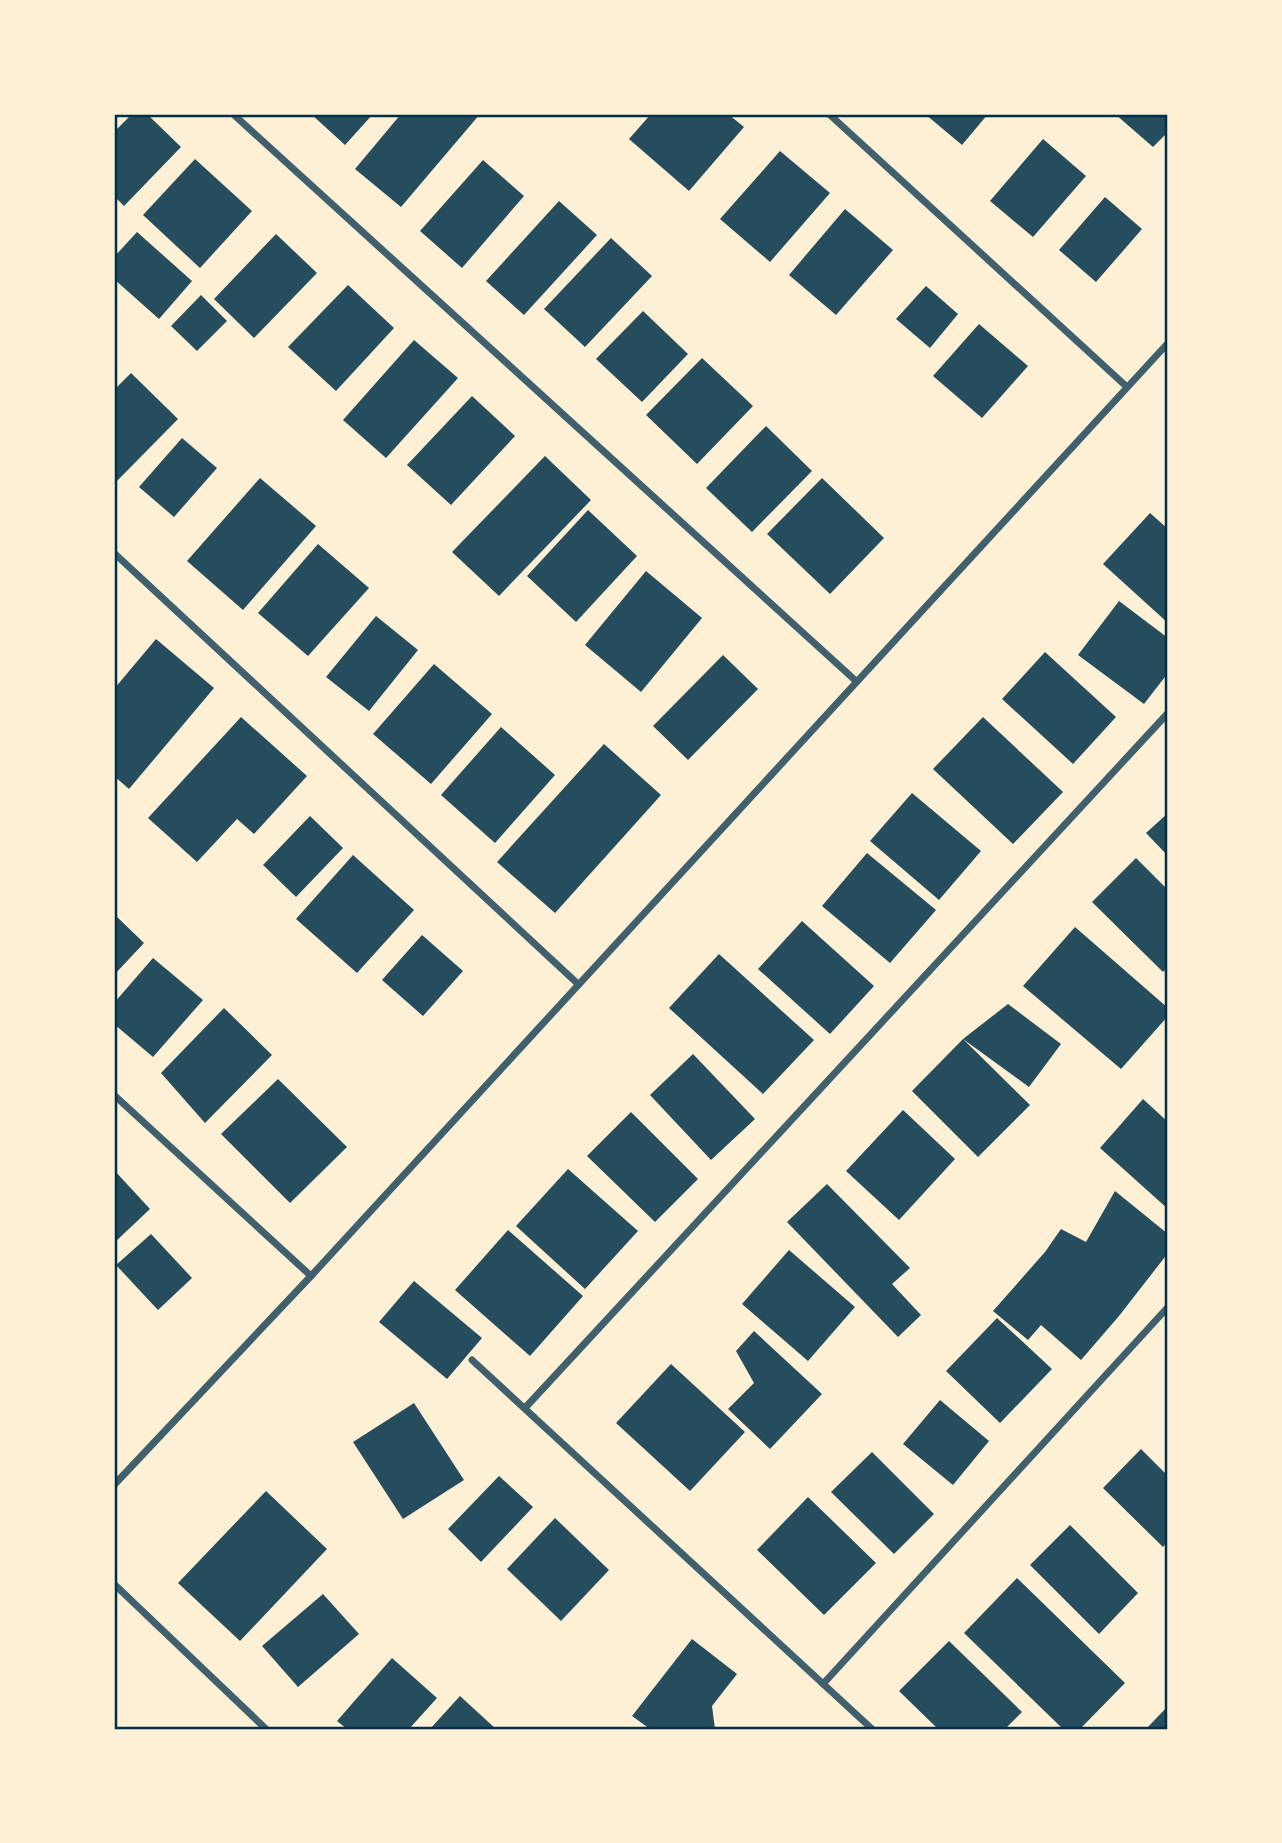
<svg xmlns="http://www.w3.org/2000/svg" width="1282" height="1843" font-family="Bitter,serif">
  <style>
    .building { fill: #264d5e }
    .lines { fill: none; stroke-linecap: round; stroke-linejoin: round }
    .minor { stroke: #3f606c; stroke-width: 7 }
    .neatline { fill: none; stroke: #003049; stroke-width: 2.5 }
  </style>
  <rect width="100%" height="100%" fill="#fdf0d5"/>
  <!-- building -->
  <g class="building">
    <polygon points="132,114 147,114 181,147 124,206 114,196 114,132"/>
    <polygon points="311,114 373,114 345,145"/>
    <polygon points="401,114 480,114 401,207 355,169"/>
    <polygon points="651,114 728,114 744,127 689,191 629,139"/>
    <polygon points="925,114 988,114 962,145"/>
    <polygon points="1115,114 1168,114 1168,132 1153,147"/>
    <polygon points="1043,139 1086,176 1033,237 990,201"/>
    <polygon points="780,151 830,193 770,262 720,219"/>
    <polygon points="195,159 252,211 200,268 143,215"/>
    <polygon points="483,160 524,196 462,268 420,231"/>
    <polygon points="1105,197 1142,229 1096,282 1059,250"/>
    <polygon points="559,201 597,235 524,315 486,281"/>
    <polygon points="845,209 893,250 836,315 789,275"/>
    <polygon points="137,232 192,281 159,319 114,279 114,257"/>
    <polygon points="276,234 317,273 254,338 214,299"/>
    <polygon points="611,238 652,276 585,347 544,309"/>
    <polygon points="348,285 394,328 336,391 288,347"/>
    <polygon points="926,286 958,314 930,348 896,319"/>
    <polygon points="201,295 227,321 197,351 171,326"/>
    <polygon points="643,311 688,354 642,402 596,359"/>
    <polygon points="979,324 1028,366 982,418 933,376"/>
    <polygon points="414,340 458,378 386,458 343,420"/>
    <polygon points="702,358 753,406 697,464 646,415"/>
    <polygon points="131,373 178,419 117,481 114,479 114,390"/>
    <polygon points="472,396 515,436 451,505 407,465"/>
    <polygon points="766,426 812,471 752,532 706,488"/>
    <polygon points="182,438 217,468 174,517 139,487"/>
    <polygon points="545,456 591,500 499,596 452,552"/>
    <polygon points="260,478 316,526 243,610 187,561"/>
    <polygon points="822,478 884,538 830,594 767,534"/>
    <polygon points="588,510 637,556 576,622 527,576"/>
    <polygon points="1150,513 1168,529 1168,623 1103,564"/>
    <polygon points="318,544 369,588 308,656 258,613"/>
    <polygon points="646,571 702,618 641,692 585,645"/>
    <polygon points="1119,601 1168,638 1168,673 1144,704 1078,655"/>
    <polygon points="376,616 418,650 369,711 326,677"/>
    <polygon points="156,639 214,688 129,789 114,776 114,689"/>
    <polygon points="1045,652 1116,717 1073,764 1002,699"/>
    <polygon points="723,655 758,689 688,760 653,726"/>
    <polygon points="434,664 492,714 431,784 373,734"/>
    <polygon points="241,717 307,776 254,834 237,819 197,862 148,818"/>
    <polygon points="983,717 1063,792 1013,844 933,769"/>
    <polygon points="501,727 555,775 495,843 441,795"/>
    <polygon points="604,744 661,795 555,913 497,862"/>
    <polygon points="912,793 981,851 939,900 870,841"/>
    <polygon points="1168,813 1168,856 1146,833"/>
    <polygon points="310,816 343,848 296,897 263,865"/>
    <polygon points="867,853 936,910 890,963 822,906"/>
    <polygon points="353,855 414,910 357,973 296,919"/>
    <polygon points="1136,858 1168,890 1168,967 1163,972 1092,902"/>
    <polygon points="114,914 144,943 114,975"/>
    <polygon points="802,921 874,986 830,1034 758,969"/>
    <polygon points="1075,927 1168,1008 1168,1016 1121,1069 1023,986"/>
    <polygon points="422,935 463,971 423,1016 382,980"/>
    <polygon points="719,954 814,1040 763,1094 669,1008"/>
    <polygon points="153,958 203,1000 153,1057 114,1024 114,1003"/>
    <polygon points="1008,1004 1061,1044 1029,1087 963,1039 1030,1105 978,1157 912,1091 963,1039"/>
    <polygon points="224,1008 272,1055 205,1123 161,1073"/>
    <polygon points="693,1054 755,1119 711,1160 650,1095"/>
    <polygon points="278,1079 347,1147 290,1203 221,1134"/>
    <polygon points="1143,1099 1168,1122 1168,1209 1100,1148"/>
    <polygon points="903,1110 955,1159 899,1220 846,1171"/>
    <polygon points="631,1112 698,1179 655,1222 587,1156"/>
    <polygon points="568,1169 638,1231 585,1289 516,1226"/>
    <polygon points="114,1170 150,1209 114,1243"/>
    <polygon points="827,1184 910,1268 892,1284 921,1315 898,1337 787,1222"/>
    <polygon points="1115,1191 1168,1234 1168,1253 1119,1316 1081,1360 1041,1325 1028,1340 993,1311 1045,1252 1061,1229 1086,1242"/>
    <polygon points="508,1230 583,1296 530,1356 455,1290"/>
    <polygon points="151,1234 192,1278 158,1310 116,1265"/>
    <polygon points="789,1250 855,1307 808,1361 742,1304"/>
    <polygon points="414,1281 482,1338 447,1379 379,1322"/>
    <polygon points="997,1318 1052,1369 1000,1423 946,1371"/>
    <polygon points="754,1331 822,1394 770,1449 728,1409 754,1383 736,1351"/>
    <polygon points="671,1364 745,1432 690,1491 616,1423"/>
    <polygon points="940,1400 989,1441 953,1485 903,1444"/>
    <polygon points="414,1403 464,1480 403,1519 353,1442"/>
    <polygon points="1141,1449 1168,1476 1168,1541 1163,1547 1103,1488"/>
    <polygon points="872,1452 934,1514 894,1554 831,1492"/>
    <polygon points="499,1476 533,1507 481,1562 448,1529"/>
    <polygon points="266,1491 327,1549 240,1641 178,1583"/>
    <polygon points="808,1497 876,1563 824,1615 757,1550"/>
    <polygon points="555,1518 609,1570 561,1621 507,1569"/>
    <polygon points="1070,1525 1138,1593 1099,1634 1030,1565"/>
    <polygon points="1017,1578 1125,1683 1080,1729 1063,1729 964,1633"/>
    <polygon points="323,1594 359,1634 298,1687 262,1646"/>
    <polygon points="692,1639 737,1674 712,1706 715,1729 650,1729 632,1716"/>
    <polygon points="949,1641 1022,1712 1005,1729 938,1729 899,1691"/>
    <polygon points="392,1658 437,1698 409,1729 347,1729 337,1721"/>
    <polygon points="460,1696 496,1729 430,1729"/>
    <polygon points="1167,1707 1168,1729 1146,1729"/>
  </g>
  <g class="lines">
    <!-- minor -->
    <g class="minor">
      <polyline points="233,114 856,681"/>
      <polyline points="829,114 1127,387"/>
      <polyline points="114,553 578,984"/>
      <polyline points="114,1095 311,1276"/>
      <polyline points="472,1360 872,1729"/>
      <polyline points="525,1408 1168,713"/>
      <polyline points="114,1485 311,1276 1168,343"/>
      <polyline points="114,1584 266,1729"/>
      <polyline points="823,1684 1168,1307"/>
    </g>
  </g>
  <!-- border -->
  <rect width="1282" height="1843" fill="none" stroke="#fdf0d5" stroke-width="231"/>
  <rect x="116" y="116" width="1050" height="1612" class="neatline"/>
</svg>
